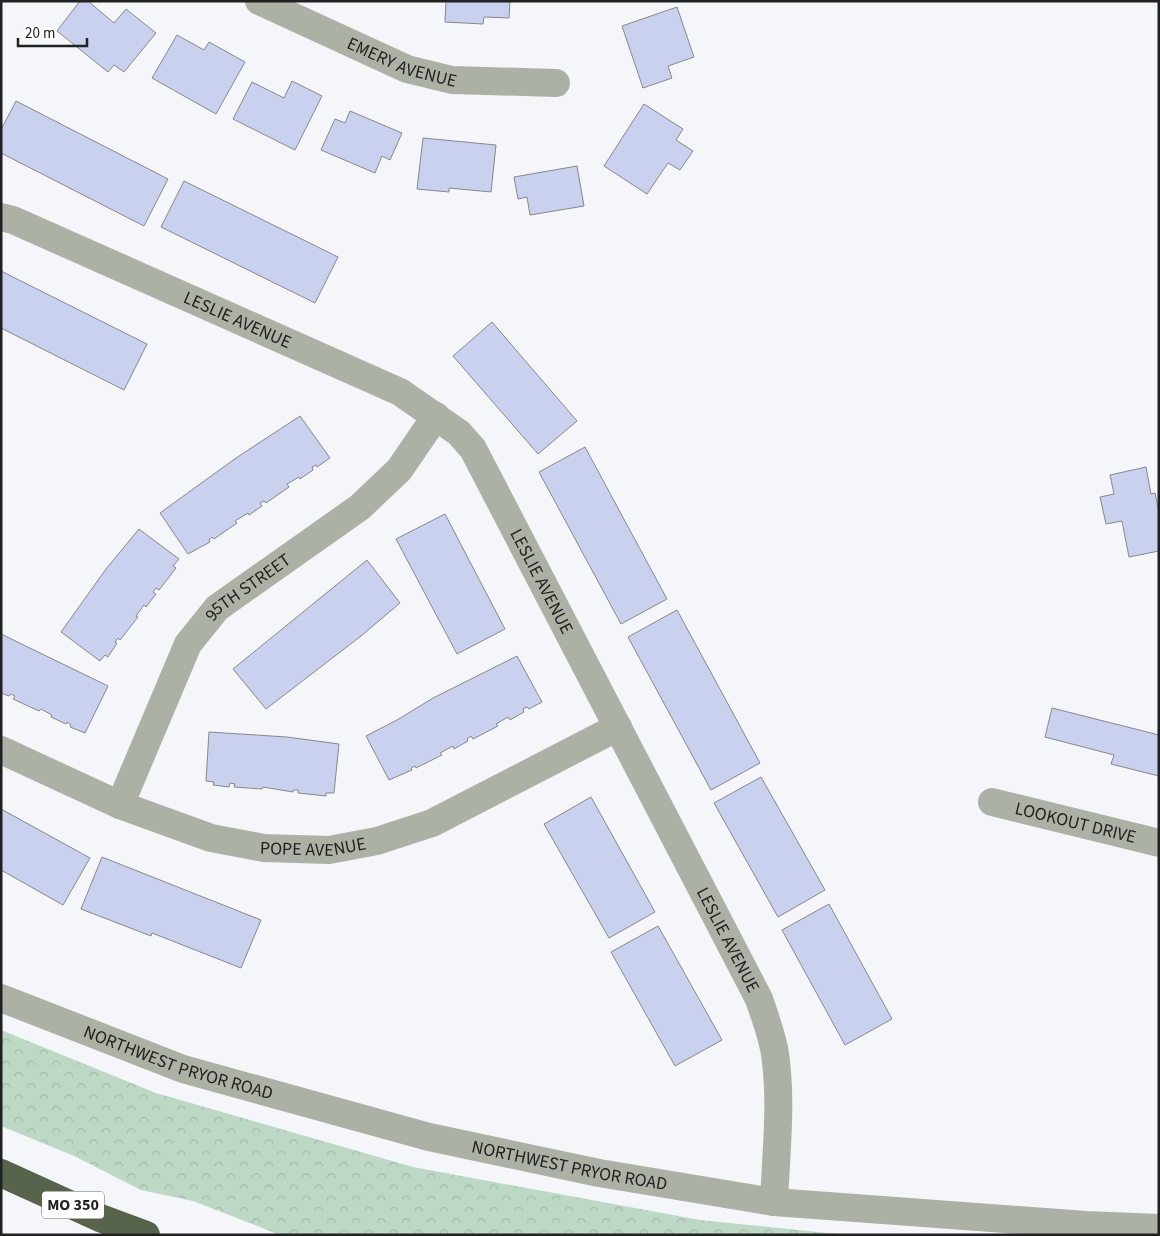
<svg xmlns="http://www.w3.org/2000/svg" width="1160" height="1236" font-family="'Source Sans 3',sans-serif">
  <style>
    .forest { fill: url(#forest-crowns) }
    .building { fill: #cad1ef; stroke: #87888b }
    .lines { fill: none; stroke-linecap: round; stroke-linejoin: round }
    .street { stroke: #abb2a5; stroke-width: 28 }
    .highway { stroke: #57644b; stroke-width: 28 }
    .labels { text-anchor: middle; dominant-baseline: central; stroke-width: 5; stroke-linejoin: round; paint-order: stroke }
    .shield { fill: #fff; stroke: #646464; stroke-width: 1 }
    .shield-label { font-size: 16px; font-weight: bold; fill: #212122 }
    .street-label { font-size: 18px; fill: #212122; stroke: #fff }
  </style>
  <defs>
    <pattern id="forest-crowns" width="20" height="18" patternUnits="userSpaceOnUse" patternTransform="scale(1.25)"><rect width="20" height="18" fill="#bdd9c6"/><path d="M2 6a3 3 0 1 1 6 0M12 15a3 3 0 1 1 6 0" fill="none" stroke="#a2baaa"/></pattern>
  </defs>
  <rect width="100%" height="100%" fill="#f5f6f9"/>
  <!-- forest -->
  <polygon class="forest" points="1,1030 156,1093 413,1167 700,1220 846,1235 280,1235 193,1201 141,1190 74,1156 1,1126"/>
  <!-- building -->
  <g class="building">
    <polygon points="80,1 88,1 114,23 126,9 156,33 124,72 114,65 108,72 57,31"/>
    <polygon points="446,1 510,1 509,18 484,17 483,24 445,22"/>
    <polygon points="677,7 694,57 668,66 672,78 643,88 622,26"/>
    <polygon points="177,35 204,50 209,42 245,62 216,114 152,78"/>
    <polygon points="292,81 322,96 295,150 233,119 252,82 284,98"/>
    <polygon points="16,101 168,179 144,226 1,153 1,130"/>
    <polygon points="644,104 683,129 676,140 693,151 680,170 668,163 647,194 604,166"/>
    <polygon points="350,111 402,133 390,160 382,156 375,173 321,150 335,119 345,123"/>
    <polygon points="423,138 496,145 491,192 449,188 449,192 417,189"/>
    <polygon points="577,166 584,206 530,215 527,197 518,199 514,177"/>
    <polygon points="184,181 338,257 315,303 161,227"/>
    <polygon points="1,271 147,344 124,390 1,328"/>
    <polygon points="492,322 577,421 538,454 453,356"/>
    <polygon points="300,416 330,458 317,467 316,465 312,467 313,470 300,479 299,477 287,484 289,487 266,503 264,501 260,503 262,506 249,515 248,513 235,521 237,523 214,539 212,537 209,540 210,542 188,554 160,513 236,458"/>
    <polygon points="585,447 667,599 621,624 539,472"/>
    <polygon points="1146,467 1151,494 1155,493 1159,512 1159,551 1129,557 1122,521 1106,524 1100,497 1114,494 1110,475"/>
    <polygon points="445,514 505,629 457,654 396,539"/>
    <polygon points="139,529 179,559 173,566 176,568 159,590 156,588 153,592 156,594 146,607 144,605 136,616 138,617 120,640 118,638 115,642 117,643 108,657 105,655 100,661 61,632 106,569"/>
    <polygon points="367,560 400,603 361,636 266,709 233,669"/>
    <polygon points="677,610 760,763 711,790 628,637"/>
    <polygon points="1,634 108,686 85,733 70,727 71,725 67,722 66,724 51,717 52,715 41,709 39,711 13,699 15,696 11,694 9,696 1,693"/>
    <polygon points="517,656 542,702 529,709 527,707 523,709 524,712 510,720 508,717 496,724 498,726 473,739 471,736 467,739 468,741 454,749 453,746 440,753 442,755 416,768 415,766 411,768 412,770 389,780 366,736 397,720 433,698"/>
    <polygon points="1052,708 1159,735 1159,776 1111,764 1114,755 1045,737"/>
    <polygon points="209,732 287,737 339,744 334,793 326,793 326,796 298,793 298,790 293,790 293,792 263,787 262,789 234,787 235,784 230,783 229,787 213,785 214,782 206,781"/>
    <polygon points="761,777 825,890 778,917 714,803"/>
    <polygon points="591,797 655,912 609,938 544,824"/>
    <polygon points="1,809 90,858 63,905 1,870"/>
    <polygon points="102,857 261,920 241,968 152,933 151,936 81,909"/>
    <polygon points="829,904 892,1019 845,1045 782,930"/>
    <polygon points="658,926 722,1040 675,1066 611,952"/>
  </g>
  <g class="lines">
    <!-- street -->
    <g class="street">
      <path id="s1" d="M 259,1 L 407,69 L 452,80 L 556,83"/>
      <path id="s2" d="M 1,217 L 13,220 L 400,392 L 459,433 L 473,449 L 759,999 C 765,1017 772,1035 775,1054 C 782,1102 776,1153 774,1202"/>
      <path id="s3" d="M 1,750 L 120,805 L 211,838 L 264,848 L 329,850 L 377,841 L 432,823 L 618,727"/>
      <path id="s4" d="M 992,802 L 1159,843"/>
      <path id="s5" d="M 120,805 L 188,644 L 217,608 L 360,507 L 399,470 L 436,416"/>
      <path id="s6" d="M 1,998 L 183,1069 L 429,1137 L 599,1173 L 774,1202 L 1086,1225 L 1159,1228"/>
    </g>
    <!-- highway -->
    <polyline class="highway" points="1,1173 100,1218 146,1235"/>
  </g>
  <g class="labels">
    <!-- shield labels -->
    <rect class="shield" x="42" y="1191.5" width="62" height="27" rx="4"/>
    <g class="shield-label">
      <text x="73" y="1205">MO 350</text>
    </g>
    <!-- street labels -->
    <g class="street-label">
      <text stroke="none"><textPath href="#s1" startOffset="156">EMERY AVENUE</textPath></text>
      <text stroke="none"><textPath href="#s2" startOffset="258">LESLIE AVENUE</textPath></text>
      <text stroke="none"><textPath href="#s2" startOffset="678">LESLIE AVENUE</textPath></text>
      <text stroke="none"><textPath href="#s5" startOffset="258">95TH STREET</textPath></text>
      <text stroke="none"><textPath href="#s4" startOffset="86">LOOKOUT DRIVE</textPath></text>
      <text stroke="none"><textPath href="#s3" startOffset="331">POPE AVENUE</textPath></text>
      <text stroke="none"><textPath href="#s2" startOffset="1082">LESLIE AVENUE</textPath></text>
      <text stroke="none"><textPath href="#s6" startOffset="189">NORTHWEST PRYOR ROAD</textPath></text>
      <text stroke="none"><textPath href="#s6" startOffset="594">NORTHWEST PRYOR ROAD</textPath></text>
    </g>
  </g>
  <!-- border -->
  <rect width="1160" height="1236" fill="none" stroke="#212122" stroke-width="5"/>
  <!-- scale -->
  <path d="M18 38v8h69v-8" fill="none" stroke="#212122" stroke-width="2.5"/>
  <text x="25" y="38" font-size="15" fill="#212122" stroke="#ffffff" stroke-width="4" paint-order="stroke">20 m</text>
</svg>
